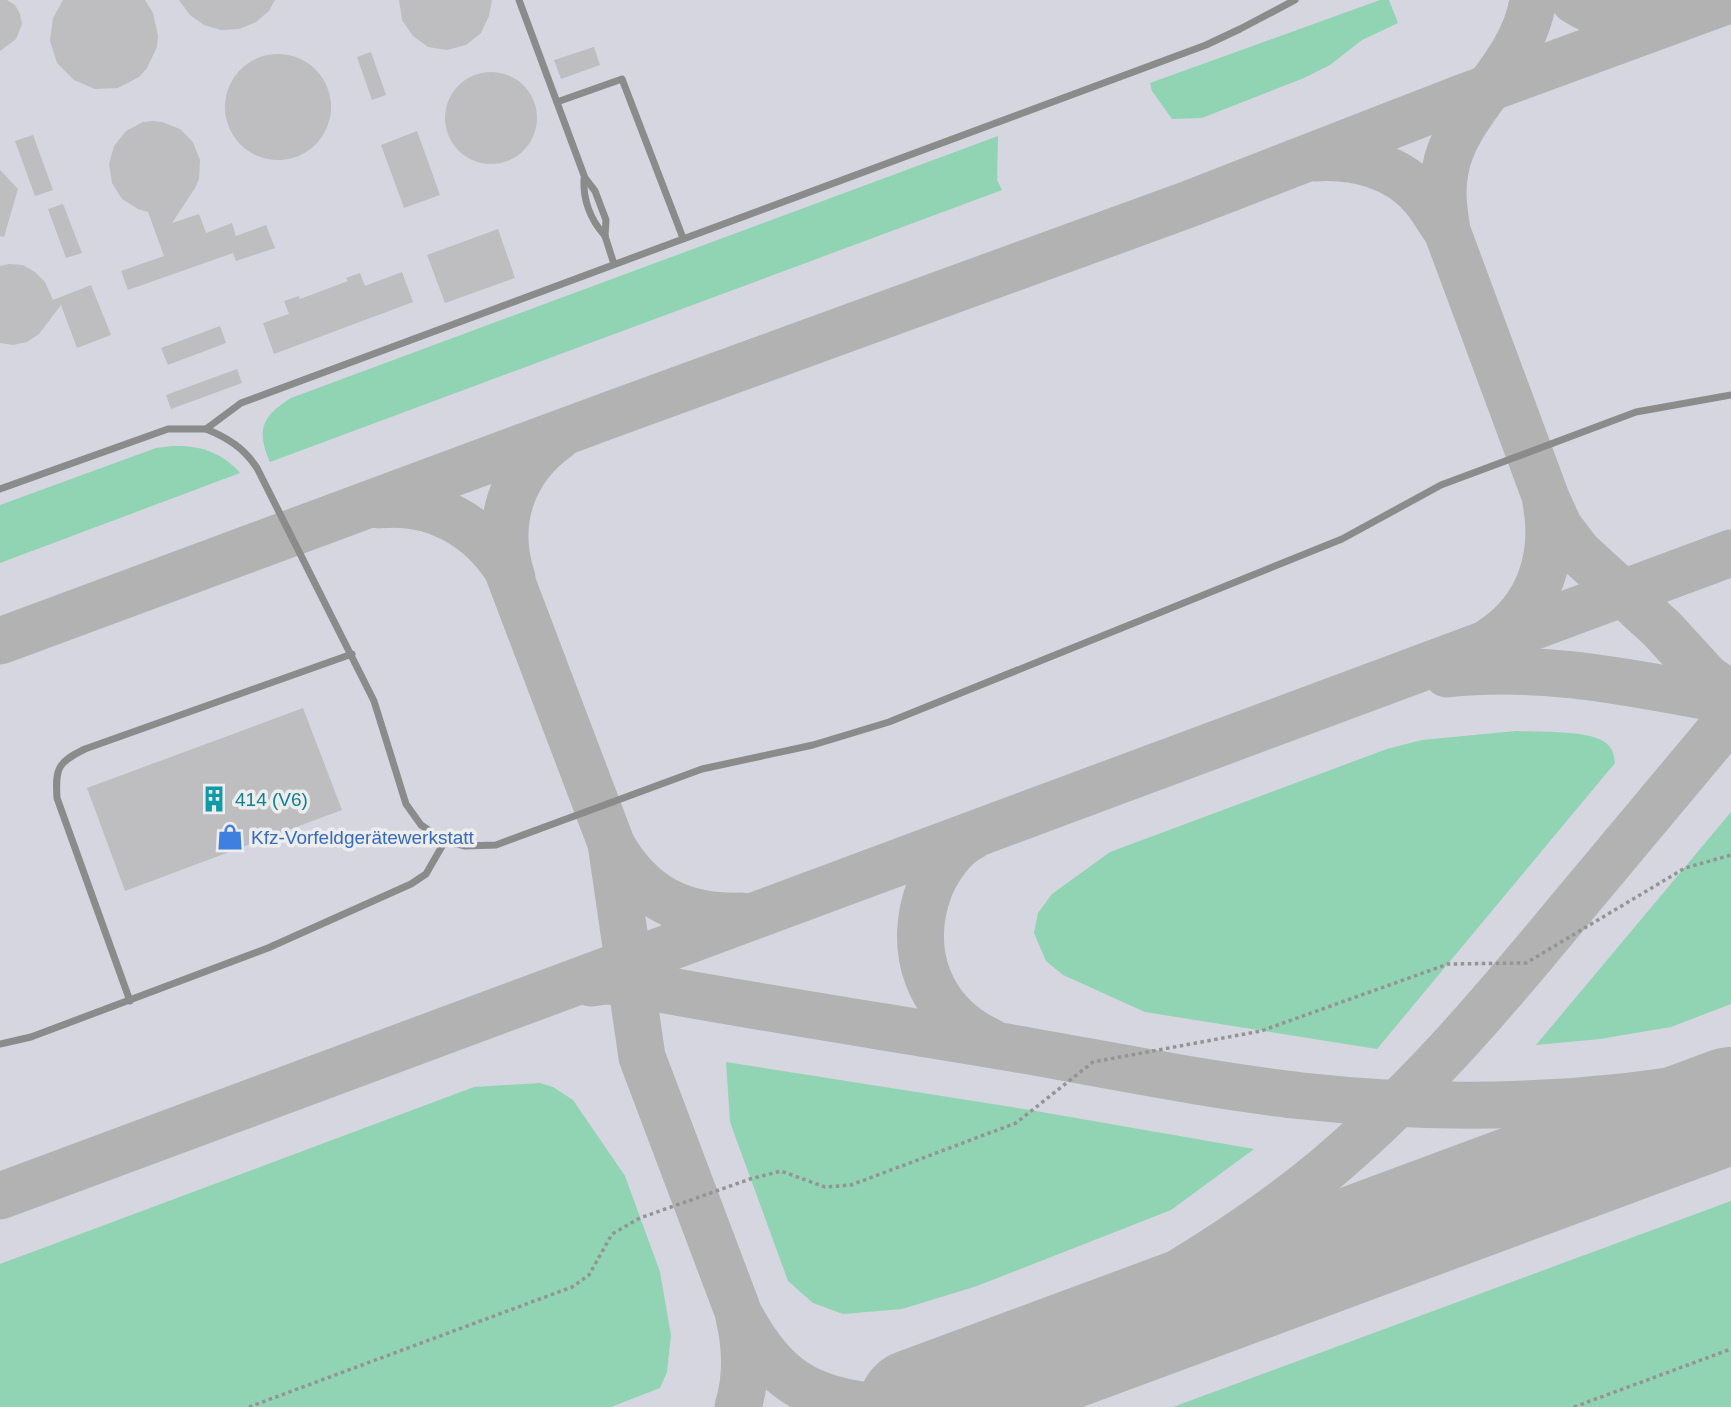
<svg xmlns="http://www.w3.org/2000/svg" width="1731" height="1407" font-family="Helvetica,sans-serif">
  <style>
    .built { fill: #d5d6df }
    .green { fill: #90d4b3 }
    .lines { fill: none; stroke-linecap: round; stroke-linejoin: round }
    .taxiway { stroke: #b2b2b2; stroke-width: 47 }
    .runway { stroke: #b2b2b2; stroke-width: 116 }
    .building { fill: #bebec0 }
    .path { stroke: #949495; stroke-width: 3.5; stroke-dasharray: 3.5 3.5; stroke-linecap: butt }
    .lane { stroke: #8c8b8b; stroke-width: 7 }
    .labels { text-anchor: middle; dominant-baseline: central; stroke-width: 7; stroke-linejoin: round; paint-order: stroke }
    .culture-label { font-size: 19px; fill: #0d838f; stroke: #ededef; text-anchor: start }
    .shop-label { font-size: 19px; fill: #366cbe; stroke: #ededef; text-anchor: start }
  </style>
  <rect width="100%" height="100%" fill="#e0e0e1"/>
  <!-- built -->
  <rect class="built" x="0" y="0" width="1731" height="1407"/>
  <!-- green -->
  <g class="green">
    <polygon points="1380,0 1389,0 1398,23 1362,40 1330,65 1304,78 1202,118 1172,119 1152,91 1150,83"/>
    <path d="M 998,136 L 997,180 L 1002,190 L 270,462 C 256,430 262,416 291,398 Z"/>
    <path d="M 172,446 C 199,445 222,452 240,473 L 0,563 L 0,505 L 156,448 Z"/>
    <path d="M 1516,731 C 1537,732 1591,730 1606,743 C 1613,749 1614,755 1615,763 L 1377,1049 L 1145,1012 L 1063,975 L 1046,961 L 1034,933 L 1038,913 L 1052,894 L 1110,852 L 1387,749 L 1422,740 Z"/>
    <polygon points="1731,812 1731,1004 1671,1027 1600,1039 1536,1045"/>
    <polygon points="726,1062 1030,1110 1254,1149 1171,1210 977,1286 902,1309 843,1314 813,1303 788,1281 730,1122"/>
    <polygon points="540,1083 553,1087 573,1100 625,1176 660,1272 671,1335 667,1372 660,1388 611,1407 0,1407 0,1264 474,1087"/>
    <polygon points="1731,1201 1731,1407 1173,1407"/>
  </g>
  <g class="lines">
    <!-- taxiway -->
    <g class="taxiway">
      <path d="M 1533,0 C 1523,69 1455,109 1445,171 C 1441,192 1444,211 1447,231 L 1546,498 L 1559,527 L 1578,552 L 1662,629 L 1706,677 L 1731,695"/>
      <path d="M 1574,0 C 1600,17 1632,24 1663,20"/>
      <path d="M 1315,158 C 1354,155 1399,166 1425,199 C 1433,209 1439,220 1447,231"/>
      <path d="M 379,505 C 432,499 479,525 507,569 L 611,843 L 642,1057 L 739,1314 C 773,1378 807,1401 881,1407"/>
      <path d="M 512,578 C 494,524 511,470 558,437"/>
      <path d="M 1493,639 C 1540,608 1556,555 1546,502"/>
      <polyline points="0,641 615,413 1189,204 1462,98 1729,0"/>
      <path d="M 1447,674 C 1544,663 1636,684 1731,701"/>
      <path d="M 971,837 C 953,846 938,868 930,887 C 906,950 928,1013 991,1042"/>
      <path d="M 611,844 C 641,897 682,918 742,916"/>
      <path d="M 591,983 L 605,981 L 632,984 C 756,1007 881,1026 1006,1047 C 1105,1064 1204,1085 1303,1096 C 1446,1112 1590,1107 1731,1081"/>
      <polyline points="0,1196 1731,553"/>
      <path d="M 964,1389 C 1084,1328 1203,1267 1309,1183 C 1407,1104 1489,1008 1568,912 C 1623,847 1677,782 1731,717"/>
      <path d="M 738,1407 C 747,1378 746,1347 739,1317"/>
      <polyline points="885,1407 912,1404 948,1396"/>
    </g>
    <!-- runway -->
    <polyline class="runway" points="916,1407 1731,1105"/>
  </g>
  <!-- building -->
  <g class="building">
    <polygon points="0,0 7,0 15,5 20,14 22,24 16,39 0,51"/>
    <polygon points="63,0 145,0 153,13 158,36 157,47 147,68 139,77 118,88 95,89 74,80 57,63 50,41 53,18"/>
    <polygon points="179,0 275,0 269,11 256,22 239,29 221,30 204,25 190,15"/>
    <polygon points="399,0 492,0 489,16 481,33 466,45 447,50 428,47 413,36 402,20"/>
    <polygon points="594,47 600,65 561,79 554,60"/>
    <polygon points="371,52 386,95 372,100 357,57"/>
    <circle cx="278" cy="107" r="53"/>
    <circle cx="491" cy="118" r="46"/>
    <polygon points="153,121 162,122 180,129 193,142 200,160 199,179 195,188 172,223 199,214 206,233 232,223 236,236 266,225 275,248 236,261 233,253 128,290 121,271 164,256 148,212 138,209 122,199 112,183 109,164 114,146 126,131 143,122"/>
    <polygon points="417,131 440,195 404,208 381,145"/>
    <polygon points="33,135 53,190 35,196 15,141"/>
    <polygon points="0,170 18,189 4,237 0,236"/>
    <polygon points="63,204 82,253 66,258 48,209"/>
    <polygon points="498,229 515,278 445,303 427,255"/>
    <polygon points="9,264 23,265 35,272 45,282 53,300 91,285 111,335 77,348 61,305 39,334 27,342 13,345 0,343 0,266"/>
    <polygon points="402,272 413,302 274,354 263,323 289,314 284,301 299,296 300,299 348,281 346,278 360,273 365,286"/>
    <polygon points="220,326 226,343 168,365 161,348"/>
    <polygon points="237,369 242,383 171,409 166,395"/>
    <polygon points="303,708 342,810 125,891 87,788"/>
  </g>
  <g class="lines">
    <!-- path -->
    <g class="path">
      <polyline points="249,1407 572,1287 589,1275 612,1234 640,1218 750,1179 781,1171 825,1187 851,1185 1016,1123 1093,1062 1261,1031 1448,964 1526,963 1685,868 1731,855"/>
      <polyline points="1574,1407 1731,1349"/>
    </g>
    <!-- lane -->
    <g class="lane">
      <polyline points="519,0 585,178 595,191 606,220 605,236 614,264"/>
      <polyline points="557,102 622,79 683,238"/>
      <path d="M 584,179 C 583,201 590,219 605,236"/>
      <path d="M 206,429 C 228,438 244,448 257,468 L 374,701 L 406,804 L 421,825 L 445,841"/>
      <polyline points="0,489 168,429 206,429 241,403 1206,45 1240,29 1295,0"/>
      <path d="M 130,1001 L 57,798 C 55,768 58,762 85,749 L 352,654"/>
      <polyline points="0,1044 31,1037 268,948 411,884 426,874 445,841 465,846 496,845 702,769 813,745 889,722 1342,539 1441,485 1636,412 1731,395"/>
    </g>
  </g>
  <!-- icons -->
  <defs>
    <g id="building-bare" transform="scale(2.1)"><path d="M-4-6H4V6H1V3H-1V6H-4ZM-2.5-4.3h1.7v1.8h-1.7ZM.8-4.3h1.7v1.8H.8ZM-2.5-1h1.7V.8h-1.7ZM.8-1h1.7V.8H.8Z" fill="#0f9aa8" stroke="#ededef" stroke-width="2.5" paint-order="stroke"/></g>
    <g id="shop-bare" transform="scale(2.1)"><path d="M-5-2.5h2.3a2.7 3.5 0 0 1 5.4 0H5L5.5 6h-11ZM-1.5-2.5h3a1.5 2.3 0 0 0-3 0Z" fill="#3f7fe0" stroke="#ededef" stroke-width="2.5" paint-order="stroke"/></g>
  </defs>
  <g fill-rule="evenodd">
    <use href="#building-bare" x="214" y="799"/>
    <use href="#shop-bare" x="230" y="837"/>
  </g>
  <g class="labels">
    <!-- culture labels -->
    <g class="culture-label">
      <text x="235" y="799">414 (V6)</text>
    </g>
    <!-- shop labels -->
    <g class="shop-label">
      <text x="251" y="837">Kfz-Vorfeldgerätewerkstatt</text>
    </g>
  </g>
</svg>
